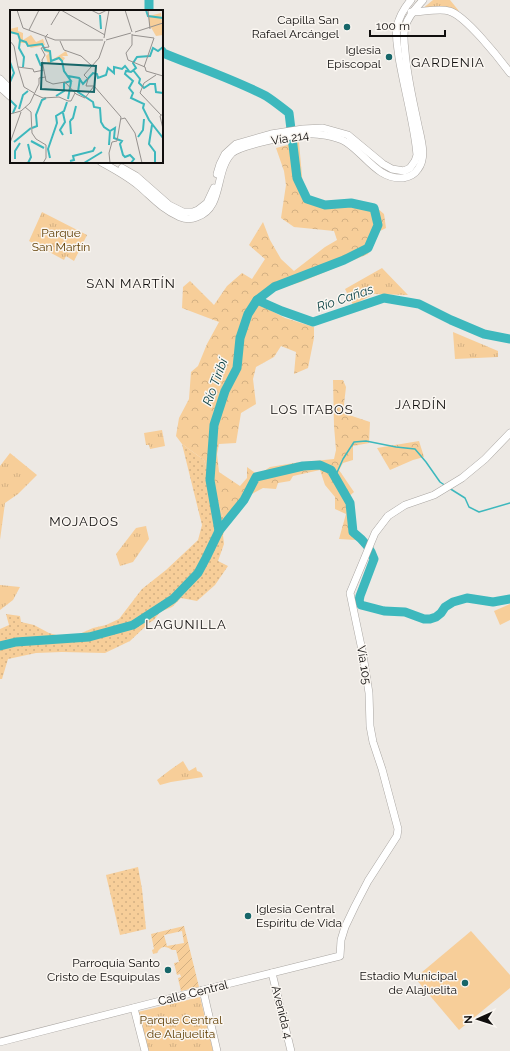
<svg xmlns="http://www.w3.org/2000/svg" width="510" height="1051" font-family="Raleway,sans-serif">
  <style>
    .grass { fill: url(#grass-dots) }
    .forest { fill: url(#forest-crowns) }
    .park { fill: url(#park-tufts) }
    .garden { fill: url(#garden-furrows); fill-rule: evenodd }
    .pitch { fill: #f7ce99 }
    .lines { fill: none; stroke-linecap: round; stroke-linejoin: round }
    .stream { stroke: #3db8bd; stroke-width: 1.5 }
    .river { stroke: #3db8bd; stroke-width: 9 }
    .secondary-casing { stroke: #aaa6a2; stroke-width: 8 }
    .secondary { stroke: #fff; stroke-width: 7 }
    .poi-dot { fill: #176669; stroke: #faf6f1; stroke-width: 1.5 }
    .labels { text-anchor: middle; dominant-baseline: central; stroke-width: 3; stroke-linejoin: round; paint-order: stroke }
    .poi-label { font-size: 12px; fill: #100e0d; stroke: #faf6f1; text-anchor: end }
    .street-label { font-size: 12px; fill: #100e0d; stroke: #faf6f1 }
    .park-label { font-size: 12px; fill: #624006; stroke: #faf6f1 }
    .neighbourhood-label { font-size: 13px; letter-spacing: 1px; fill: #100e0d; stroke: #faf6f1 }
    .water-label { font-size: 13px; font-style: italic; fill: #124749; stroke: #faf6f1 }
    .inset-river { fill: none; stroke: #3db8bd; stroke-width: 2 }
    .inset-road { fill: none; stroke: #95918e; stroke-width: 1 }
    .view { fill: #176669; fill-opacity: 0.15; stroke: #176669; stroke-width: 2 }
    .inset-edge { fill: none; stroke: #100e0d; stroke-width: 2 }
  </style>
  <defs>
    <pattern id="grass-dots" width="8" height="8" patternUnits="userSpaceOnUse"><rect width="8" height="8" fill="#f7ce99"/><path d="M2 2h.1M6 6h.1" fill="none" stroke="#d3b083" stroke-width="1.8" stroke-linecap="round"/></pattern>
    <pattern id="forest-crowns" width="20" height="18" patternUnits="userSpaceOnUse"><rect width="20" height="18" fill="#f7ce99"/><path d="M2 6a3 3 0 1 1 6 0M12 15a3 3 0 1 1 6 0" fill="none" stroke="#d3b083"/></pattern>
    <pattern id="park-tufts" width="24" height="20" patternUnits="userSpaceOnUse"><rect width="24" height="20" fill="#f7ce99"/><path d="M3 7l-1-3M5 7V3M7 7l1-3M15 17l-1-3M17 17v-4M19 17l1-3" fill="none" stroke="#d3b083"/></pattern>
    <pattern id="garden-furrows" width="10" height="10" patternUnits="userSpaceOnUse"><rect width="10" height="10" fill="#f7ce99"/><path d="M-1 1l2-2M0 10L10 0M9 11l2-2" fill="none" stroke="#d3b083"/></pattern>
  </defs>
  <rect width="100%" height="100%" fill="#ede9e4"/>
  <!-- grass -->
  <g class="grass">
    <polygon points="182,444 204,460 226,526 223,535 224,544 218,561 228,566 215,585 197,601 181,598 172,607 160,612 154,620 149,623 130,641 105,653 62,652 36,653 8,659 2,679 0,679 0,629 9,625 6,614 20,616 21,622 34,625 49,633 60,636 77,635 93,628 106,625 119,619 142,589 166,570 198,540 202,525"/>
    <polygon points="138,867 142,889 146,929 120,935 106,875"/>
  </g>
  <!-- forest -->
  <g class="forest">
    <path d="M 299,142 L 304,199 L 327,203 L 359,203 L 376,207 L 384,214 L 386,228 L 380,231 L 368,254 L 301,282 L 259,294 L 268,309 L 285,318 L 314,327 L 314,338 L 308,368 L 294,374 L 296,352 L 281,346 L 274,357 L 256,367 L 253,379 L 256,404 L 241,413 L 236,443 L 219,444 L 217,454 L 219,472 L 240,486 L 247,478 L 247,467 L 258,475 L 270,467 L 294,463 L 334,459 L 336,450 L 334,426 L 333,380 L 343,380 L 346,387 L 343,413 L 370,422 L 369,443 L 353,446 L 353,460 L 343,463 L 339,470 L 354,492 L 346,499 C 356,513 355,514 349,530 L 356,540 L 339,539 L 346,514 L 335,509 L 335,497 L 325,485 L 320,470 L 293,476 L 290,481 L 278,483 L 276,489 L 263,488 L 250,495 L 226,526 L 204,460 L 182,444 L 176,436 L 179,418 L 189,399 L 191,372 L 198,366 L 207,344 L 219,322 L 182,308 L 183,287 L 190,281 L 214,305 L 227,286 L 242,273 L 252,279 L 265,259 L 249,245 L 263,222 L 270,240 L 281,259 L 294,271 L 325,247 L 337,240 L 334,231 L 294,227 L 281,218 L 286,185 L 284,171 L 276,148 Z"/>
    <polygon points="419,441 424,457 413,460 390,470 377,448"/>
  </g>
  <!-- park -->
  <g class="park">
    <polygon points="433,0 450,0 459,11 449,8 422,9"/>
    <polygon points="42,212 87,235 74,261 66,256 64,260 29,241"/>
    <polygon points="382,268 408,295 374,294 353,305 345,289"/>
    <polygon points="453,332 498,351 498,357 455,359"/>
    <polygon points="162,430 165,446 150,449 149,445 146,445 144,433"/>
    <polygon points="10,453 37,475 18,494 5,503 0,540 0,466"/>
    <polygon points="146,526 149,539 133,562 120,566 116,554 136,528"/>
    <polygon points="0,585 20,587 13,600 0,610"/>
    <path d="M 183,761 L 189,771 L 196,767 L 197,771 C 201,772 202,773 203,777 L 171,782 L 160,785 L 157,780 L 170,770 Z"/>
    <polygon points="200,997 213,1051 148,1051 138,1012"/>
  </g>
  <!-- garden -->
  <path class="garden" d="M 184,926 L 199,987 L 181,991 L 178,978 L 181,977 L 180,974 L 177,975 L 174,963 L 179,962 L 176,950 L 172,950 C 166,946 161,945 157,953 L 153,954 L 152,950 L 154,949 L 151,934 ZM 182,931 L 184,943 L 167,946 L 164,935 Z"/>
  <!-- pitch -->
  <g class="pitch">
    <polygon points="510,604 510,620 500,625 494,611"/>
    <polygon points="471,931 510,975 510,988 459,1030 415,978"/>
  </g>
  <g class="lines">
    <!-- stream -->
    <g class="stream">
      <polyline points="335,477 343,459 354,442 366,441 396,447 415,449 426,462 440,482 446,486"/>
      <polyline points="449,488 465,498 469,507 479,512 510,503"/>
    </g>
    <!-- river -->
    <g class="river">
      <polyline points="149,11 149,0"/>
      <path d="M 162,51 L 163,53 C 197,67 233,79 266,96 C 274,101 281,107 289,113 L 297,178 L 307,199 L 325,205 L 351,203 L 374,208 L 378,225 L 368,248 L 344,260 L 274,287 L 257,300 L 248,314 L 240,338 L 237,368 L 225,391 L 214,425 L 210,480 L 219,531"/>
      <polyline points="257,300 282,311 313,322 384,298 419,304 451,320 484,334 510,339"/>
      <path d="M 0,646 L 16,642 L 89,637 L 133,625 L 173,599 L 198,573 L 206,558 L 219,531 L 244,500 L 256,477 L 303,466 L 320,465 L 331,470 L 350,503 L 353,532 C 362,539 371,548 374,559 L 360,596 L 359,601 L 361,605 L 384,611 L 405,612 L 424,619 L 430,619 L 436,617 L 441,613 L 445,607 L 453,602 L 467,598 L 493,602 L 510,599"/>
    </g>
    <!-- secondary casing -->
    <g class="secondary-casing">
      <g id="secondary">
        <path d="M 411,12 C 422,12 440,8 449,11 C 465,15 499,58 510,73"/>
        <polyline points="0,79 11,90"/>
        <polyline points="0,87 11,97"/>
        <path d="M 101,162 C 114,169 127,176 139,186 C 153,198 162,209 180,217 C 185,219 192,219 197,217 C 224,208 214,171 232,153 C 241,145 292,135 305,134 C 316,133 336,136 346,142 C 365,154 378,180 403,178 C 409,177 415,174 418,169 C 427,157 421,139 418,125 C 413,101 407,76 405,51 C 404,43 403,35 405,27 C 408,16 416,8 423,0"/>
        <polyline points="122,168 136,176 169,205 183,212 193,212 198,210 207,203 214,188"/>
        <path d="M 217,174 L 220,164 L 225,154 L 236,144 L 271,134 L 303,129 L 323,128 L 348,135 L 383,164 L 392,169 L 404,171 L 410,168 L 415,161 L 417,155 L 416,146 C 412,116 404,87 399,58 C 398,48 395,37 397,27 C 399,17 405,7 411,0"/>
        <polyline points="272,973 291,1051"/>
        <polyline points="203,990 217,1051"/>
        <polyline points="134,1008 145,1051"/>
        <polyline points="0,1042 203,990 340,956 341,940 345,927 355,906 368,881 397,836 398,829 382,769 373,742 370,726 369,693 363,655 350,593 375,533 388,516 405,505 434,495 462,478 485,459 510,433"/>
      </g>
    </g>
    <!-- secondary -->
    <use href="#secondary" class="secondary"/>
  </g>
  <!-- markers -->
  <g class="poi-dot">
    <circle cx="347" cy="27" r="4"/>
    <circle cx="389" cy="57" r="4"/>
    <circle cx="248" cy="916" r="4"/>
    <circle cx="168" cy="970" r="4"/>
    <circle cx="465" cy="983" r="4"/>
  </g>
  <g class="labels">
    <!-- poi labels -->
    <g class="poi-label">
      <text x="339" y="20">Capilla San<tspan x="339" dy="14">Rafael Arcángel</tspan></text>
      <text x="381" y="50">Iglesia<tspan x="381" dy="14">Episcopal</tspan></text>
      <text x="256" y="909" text-anchor="start">Iglesia Central<tspan x="256" dy="14">Espíritu de Vida</tspan></text>
      <text x="160" y="963">Parroquia Santo<tspan x="160" dy="14">Cristo de Esquipulas</tspan></text>
      <text x="457" y="976">Estadio Municipal<tspan x="457" dy="14">de Alajuelita</tspan></text>
    </g>
    <!-- street labels -->
    <g class="street-label">
      <text transform="translate(290 138) rotate(-9)">Vía 214</text>
      <text transform="translate(364 665) rotate(81)">Vía 105</text>
      <text transform="translate(193 993) rotate(-14)">Calle Central</text>
      <text transform="translate(282 1012) rotate(76)">Avenida 4</text>
    </g>
    <!-- park labels -->
    <g class="park-label">
      <text x="61" y="233">Parque<tspan x="61" dy="14">San Martín</tspan></text>
      <text x="181" y="1020">Parque Central<tspan x="181" dy="14">de Alajuelita</tspan></text>
    </g>
    <!-- neighbourhood labels -->
    <g class="neighbourhood-label">
      <text x="448" y="62">GARDENIA</text>
      <text x="131" y="283">SAN MARTÍN</text>
      <text x="421" y="404">JARDÍN</text>
      <text x="312" y="409">LOS ITABOS</text>
      <text x="84" y="521">MOJADOS</text>
      <text x="186" y="624">LAGUNILLA</text>
    </g>
    <!-- water labels -->
    <g class="water-label">
      <text transform="translate(345 298) rotate(-19)">Río Cañas</text>
      <text transform="translate(215 382) rotate(-70)">Río Tiribí</text>
    </g>
  </g>
  <!-- overview -->
  <g transform="translate(10 10)">
    <rect width="153" height="153" fill="#ede9e4"/>
    <path d="M 8,17 L 8,21 L 13,23 L 13,30 L 21,25 L 26,32 L 33,29 L 35,35 L 21,38 L 15,33 L 9,33 L 8,24 L 0,23 L 0,19 Z" fill="#f7ce99"/>
    <path d="M 33,38 L 40,40 L 42,50 L 56,41 L 58,46 L 52,46 L 55,48 L 53,51 L 48,48 L 38,54 L 36,46 L 39,43 L 35,42 Z" fill="#f7ce99"/>
    <path d="M 151,3 L 153,25 L 146,26 L 139,14 L 139,6 Z" fill="#f7ce99"/>
    <path class="inset-river" d="M 136,0 L 138,6 L 153,8M 90,5 L 91,19M 0,22 L 8,24 L 10,30 L 16,32 L 18,36 L 32,34 L 35,40 L 40,41 L 41,51 L 49,48 L 52,51 L 54,61 L 61,71 L 54,73 L 54,81 L 46,86M 10,30 L 9,38 L 14,47 L 13,57M 153,37 L 148,41 L 143,38 L 140,46 L 127,47 L 123,53 L 126,58 L 121,62 L 116,61 L 115,64 L 123,71 L 119,78 L 123,83 L 121,88 L 134,94 L 133,98 L 139,110 L 153,128M 26,44 L 31,56M 0,52 L 4,63 L 0,72M 123,60 L 130,69 L 129,73 L 134,78 L 140,74 L 145,74 L 146,82 L 153,83M 58,66 L 69,68 L 73,74 L 83,63 L 87,64 L 88,68 L 96,65 L 98,58 L 104,63 L 104,57 L 112,59 L 115,56 L 119,61M 70,68 L 68,82 L 83,92 L 84,97 L 90,98 L 91,112 L 94,117 L 100,121 L 105,118 L 104,128 L 112,131 L 110,134 L 113,145 L 115,147 L 120,145 L 124,149 L 121,153M 58,89 L 61,72M 0,90 L 6,96 L 3,103M 9,99 L 13,85 L 18,81M 60,111 L 63,108 L 66,96M 60,111 L 61,124M 142,115 L 139,134 L 145,142 L 145,153M 22,118 L 27,116 L 26,105 L 32,90 L 36,88M 53,125 L 50,120 L 55,112 L 53,103M 128,127 L 133,120 L 134,109M 21,131 L 34,138M 4,132 L 21,118M 99,135 L 100,121M 40,148 L 38,139 L 47,113 L 46,106 L 54,101 L 57,92M 5,149 L 5,141 L 10,133M 60,151 L 64,150 L 63,146 L 83,141 L 85,137M 18,153 L 21,147 L 18,134M 74,153 L 92,142"/>
    <path class="inset-road" d="M 7,0 L 13,18 L 45,30 L 93,30M 51,0 L 95,25M 81,0 L 89,4 L 97,0M 115,0 L 122,22M 138,0 L 140,19M 41,15 L 50,0M 19,20 L 29,0M 125,22 L 153,13M 38,24 L 35,27 L 39,37 L 31,38 L 35,45 L 32,50 L 36,71 L 43,74 L 55,72 L 66,84 L 75,88 L 84,76M 122,24 L 122,35 L 116,43 L 118,50 L 135,57 L 136,61 L 153,66M 122,25 L 144,28M 94,28 L 99,0M 96,30 L 121,23M 0,31 L 4,36 L 8,57 L 23,59 L 24,62 L 34,60M 50,31 L 54,40 L 71,46 L 82,56M 95,31 L 89,48 L 74,65 L 78,69 L 76,76 L 84,76 L 111,107 L 107,131 L 102,132 L 99,143 L 100,153M 8,57 L 14,77 L 24,83M 134,57 L 144,28M 146,65 L 134,73 L 130,83 L 151,105M 24,84 L 33,88 L 49,87 L 58,91 L 61,91 L 65,83M 15,97 L 21,102 L 22,123 L 26,129 L 36,135 L 36,148 L 33,153M 0,104 L 11,101 L 20,93 L 29,74 L 29,68 L 36,67M 153,104 L 150,106 L 153,119M 111,109 L 115,108 L 125,123 L 132,153M 0,133 L 11,102"/>
    <path class="view" d="M 32,53 L 86,56 L 84,82 L 31,79 Z"/>
    <rect width="153" height="153" class="inset-edge"/>
  </g>
  <!-- north arrow -->
  <g transform="translate(478 1019) rotate(267)" stroke="#faf6f1" stroke-width="3" paint-order="stroke">
  <path d="M0-3L7 15L0 10L-7 15Z" fill="#100e0d"/>
  <text y="-6" font-size="11" font-weight="bold" text-anchor="middle" fill="#100e0d">N</text>
  </g>
  <!-- scale -->
  <path d="M370 30v6h75v-6" fill="none" stroke="#100e0d" stroke-width="2"/>
  <text x="376" y="30" font-size="12" fill="#100e0d" stroke="#faf6f1" stroke-width="3" paint-order="stroke">100 m</text>
</svg>
